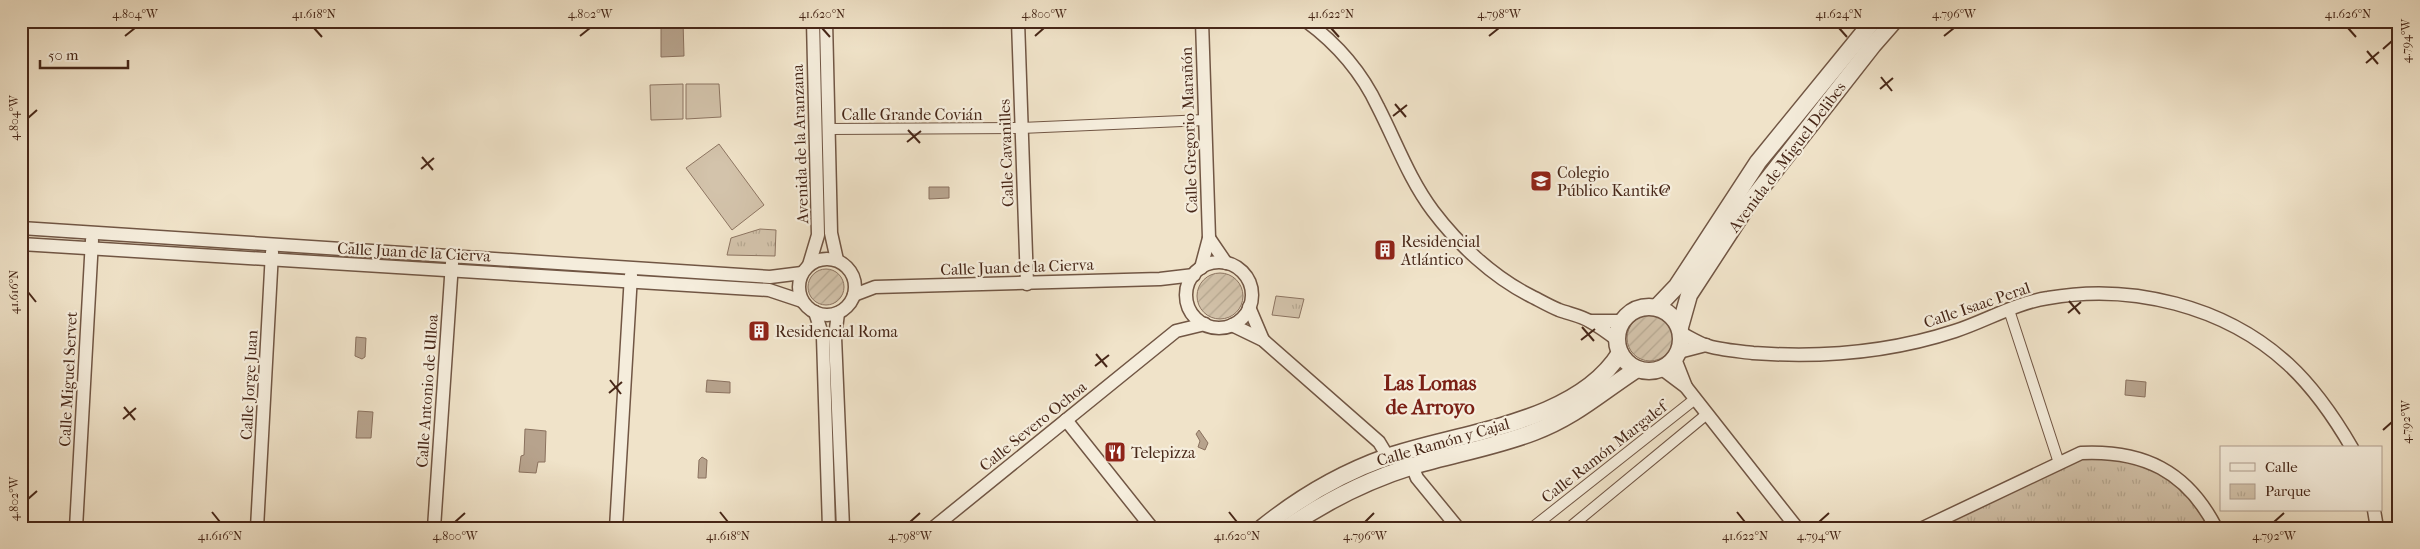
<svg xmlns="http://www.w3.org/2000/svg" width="2420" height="549" font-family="'IM FELL French Canon',serif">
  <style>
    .park { fill: url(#park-tufts); stroke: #8d7562 }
    .garden { fill: url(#garden-furrows); stroke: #8d7562 }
    .pitch { fill: #d3c3ab; stroke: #8d7562 }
    .water { fill: #b7a38d; stroke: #8a715e }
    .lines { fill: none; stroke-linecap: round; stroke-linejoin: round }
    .pedestrian-casing { stroke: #715644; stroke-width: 12 }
    .minor-casing { stroke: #715644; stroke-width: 15 }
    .tertiary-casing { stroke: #715644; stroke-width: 19 }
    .pedestrian { stroke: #f5eddc; stroke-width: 10 }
    .minor { stroke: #f5eddc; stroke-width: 12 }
    .tertiary { stroke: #f5eddc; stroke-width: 16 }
    .ticks { fill: none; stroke: #472718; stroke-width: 2 }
    .labels { text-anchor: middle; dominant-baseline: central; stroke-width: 4.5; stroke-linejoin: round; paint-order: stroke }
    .street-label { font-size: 16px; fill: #472718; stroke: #f5eddc }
    .poi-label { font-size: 16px; fill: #472718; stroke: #f5eddc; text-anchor: start }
    .district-label { font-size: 21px; font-weight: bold; fill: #7a1f14; stroke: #f5eddc }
    .neatline { fill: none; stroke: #472718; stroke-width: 2 }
    .ticks-label { font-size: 12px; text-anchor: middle; fill: #472718 }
  </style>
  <defs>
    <pattern id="park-tufts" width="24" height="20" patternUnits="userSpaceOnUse" patternTransform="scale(1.25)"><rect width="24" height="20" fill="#d3c3ab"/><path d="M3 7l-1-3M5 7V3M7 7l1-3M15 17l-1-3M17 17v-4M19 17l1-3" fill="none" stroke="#b6a892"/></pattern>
    <pattern id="garden-furrows" width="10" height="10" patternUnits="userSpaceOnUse" patternTransform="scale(1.25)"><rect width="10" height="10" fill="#d3c3ab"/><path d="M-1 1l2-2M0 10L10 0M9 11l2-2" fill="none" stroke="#b6a892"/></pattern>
  </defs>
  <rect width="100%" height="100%" fill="#f0e3c9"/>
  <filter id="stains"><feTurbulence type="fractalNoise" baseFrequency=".004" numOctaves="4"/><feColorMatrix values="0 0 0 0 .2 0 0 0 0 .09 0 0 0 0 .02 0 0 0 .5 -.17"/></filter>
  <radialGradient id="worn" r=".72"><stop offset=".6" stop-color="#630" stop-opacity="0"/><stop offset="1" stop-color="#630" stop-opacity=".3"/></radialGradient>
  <!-- park -->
  <g class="park">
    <polygon points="760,229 776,230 775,256 727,255 731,238"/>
    <polygon points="1276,296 1304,299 1299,318 1272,315"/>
    <polygon points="2103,457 2150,466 2187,494 2212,528 1928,528 2081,459"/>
  </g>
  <!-- garden -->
  <g class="garden">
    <circle cx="826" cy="287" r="18"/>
    <circle cx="1220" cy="296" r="23"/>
    <circle cx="1650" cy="338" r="23"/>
  </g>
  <!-- pitch -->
  <g class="pitch">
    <polygon points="683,84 683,119 651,120 650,85"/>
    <polygon points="686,84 719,84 721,117 686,119"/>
    <polygon points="719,144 764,205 732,230 686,168"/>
  </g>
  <!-- water -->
  <g class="water">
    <polygon points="661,21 683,21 684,56 661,57"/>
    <polygon points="929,187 949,187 949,198 929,199"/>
    <polygon points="356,337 366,338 365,357 362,359 355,356"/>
    <polygon points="707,380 730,382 730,393 706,392"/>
    <polygon points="2126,380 2146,382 2145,397 2125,395"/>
    <polygon points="358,411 373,412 371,438 356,438"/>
    <polygon points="525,429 546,431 545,462 538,462 536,473 519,472 521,456 524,455"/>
    <polygon points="1199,430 1208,443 1205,450 1198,447 1200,441 1196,434"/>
    <polygon points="702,457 707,460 706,478 698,478 699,460"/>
  </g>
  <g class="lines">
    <!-- pedestrian casing -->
    <g class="pedestrian-casing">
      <g id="pedestrian">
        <polyline points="829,129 1021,128 1205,120"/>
        <polyline points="2009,310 2059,463"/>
        <polyline points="1532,528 1695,399"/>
        <polyline points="1569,528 1707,414"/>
      </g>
    </g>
    <!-- minor casing -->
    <g class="minor-casing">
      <g id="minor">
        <polyline points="826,21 831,233 837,260"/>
        <polyline points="1018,21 1027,284"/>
        <path d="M 1306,21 C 1336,43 1362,73 1378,107 C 1396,142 1409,179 1433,211 C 1458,244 1492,276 1529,295 C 1539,300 1549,306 1559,310 C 1570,314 1582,316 1591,322 C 1600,327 1608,333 1616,339"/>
        <polyline points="21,228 770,277 802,273"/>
        <polyline points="1209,238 1226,263"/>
        <polyline points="21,244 769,290 802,301"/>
        <circle cx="827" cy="287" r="28"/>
        <circle cx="1219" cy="295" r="33"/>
        <polyline points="809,265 818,235 813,21"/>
        <polyline points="1201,268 1209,238 1202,21"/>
        <polyline points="854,295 875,287 1160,279 1194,275"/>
        <polyline points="1249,307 1263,340"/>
        <polyline points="815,312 823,337 829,528"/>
        <polyline points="838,313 835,337 843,528"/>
        <polyline points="1590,321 1622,321"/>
        <polyline points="1232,325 1263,340 1379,442 1388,457"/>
        <path d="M 1681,333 C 1689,337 1697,342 1705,345 C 1719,350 1738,351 1753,353 C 1821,358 1891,352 1955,331 C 1986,321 2015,303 2048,298 C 2131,283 2225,306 2288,364 C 2314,388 2334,417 2352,448"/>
        <polyline points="1679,352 1706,345"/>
        <polyline points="1675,359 1686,387"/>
        <polyline points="1662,369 1686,387 1797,528"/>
        <polyline points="1066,420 1152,528"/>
        <polyline points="1412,466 1417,478 1458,528"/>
        <polyline points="2374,510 2377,528"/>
        <polyline points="76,528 92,240"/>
        <polyline points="257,528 272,252"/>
        <polyline points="434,528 452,263"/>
        <polyline points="616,528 631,275"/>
        <polyline points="933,528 1176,331 1205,324"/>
        <path d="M 1923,528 L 2081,453 C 2143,450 2187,471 2216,528"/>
      </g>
    </g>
    <!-- tertiary casing -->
    <g class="tertiary-casing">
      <g id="tertiary">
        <circle cx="1649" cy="339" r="32"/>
        <polyline points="1657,307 1677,286 1758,162 1873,21"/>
        <polyline points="1680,327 1689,295 1747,206 1873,45 1894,21"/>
        <path d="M 1262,528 C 1299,498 1342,473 1387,457 C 1459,432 1576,424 1620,353"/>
        <path d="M 1287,528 C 1326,501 1368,480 1413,466 C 1453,454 1495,447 1534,432 C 1576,416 1600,393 1637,369"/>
      </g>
    </g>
    <!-- pedestrian -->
    <use href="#pedestrian" class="pedestrian"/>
    <!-- minor -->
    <use href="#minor" class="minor"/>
    <!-- tertiary -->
    <use href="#tertiary" class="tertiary"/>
  </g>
  <!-- ticks -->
  <path class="ticks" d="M 314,28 L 322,37M 822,28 L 830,37M 1331,28 L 1339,37M 1839,28 L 1847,37M 2348,28 L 2356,37M 125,36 L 135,28M 580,36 L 590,28M 1035,36 L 1044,28M 1489,36 L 1499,28M 1944,36 L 1954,28M 2383,49 L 2392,41M 2367,51 L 2378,64M 2366,63 L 2379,52M 1881,77 L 1892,91M 1880,89 L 1893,78M 1395,104 L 1406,117M 1393,116 L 1407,105M 28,118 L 37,110M 908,130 L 920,143M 907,142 L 921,131M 422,157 L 433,170M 421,169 L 434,158M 28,292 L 36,302M 2069,301 L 2080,314M 2068,313 L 2081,302M 1582,327 L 1594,341M 1581,340 L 1595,329M 1096,354 L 1107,367M 1095,366 L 1109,355M 610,380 L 621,394M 609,393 L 622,382M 124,407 L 135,420M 123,419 L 136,408M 2383,430 L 2392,422M 28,499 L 37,491M 212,512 L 220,522M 720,512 L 728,522M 1229,512 L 1237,522M 1737,512 L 1745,522M 455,522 L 465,513M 910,522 L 920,513M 1365,522 L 1374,513M 1819,522 L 1829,513M 2274,522 L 2284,513"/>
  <!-- icons -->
  <defs>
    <g id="school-square" transform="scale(1.125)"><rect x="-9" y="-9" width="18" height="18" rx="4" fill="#8f2418" stroke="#f5eddc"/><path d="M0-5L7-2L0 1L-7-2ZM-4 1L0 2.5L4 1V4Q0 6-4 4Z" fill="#fff"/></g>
    <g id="building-square" transform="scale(1.125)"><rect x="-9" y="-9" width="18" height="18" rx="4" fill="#8f2418" stroke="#f5eddc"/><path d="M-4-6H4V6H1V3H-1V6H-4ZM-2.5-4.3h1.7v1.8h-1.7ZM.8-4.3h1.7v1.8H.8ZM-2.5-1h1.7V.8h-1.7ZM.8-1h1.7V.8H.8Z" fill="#fff"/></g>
    <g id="restaurant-square" transform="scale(1.125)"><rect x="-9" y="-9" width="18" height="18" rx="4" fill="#8f2418" stroke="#f5eddc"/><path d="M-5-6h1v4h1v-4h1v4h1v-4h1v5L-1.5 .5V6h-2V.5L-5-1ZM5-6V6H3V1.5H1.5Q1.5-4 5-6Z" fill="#fff"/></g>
  </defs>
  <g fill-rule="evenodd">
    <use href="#school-square" x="1541" y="181"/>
    <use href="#building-square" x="1385" y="250"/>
    <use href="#building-square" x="759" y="331"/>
    <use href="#restaurant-square" x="1115" y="452"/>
  </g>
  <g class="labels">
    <!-- street labels -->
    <g class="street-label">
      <text x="912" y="114">Calle Grande Covián</text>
      <text transform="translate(1189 130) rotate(-92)">Calle Gregorio Marañón</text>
      <text transform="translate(800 144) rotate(-92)">Avenida de la Aranzana</text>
      <text transform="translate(1006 153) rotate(-92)">Calle Cavanilles</text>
      <text transform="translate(1787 157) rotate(-53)">Avenida de Miguel Delibes</text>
      <text transform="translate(414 252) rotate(3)">Calle Juan de la Cierva</text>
      <text transform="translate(1017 267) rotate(-2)">Calle Juan de la Cierva</text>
      <text transform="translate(1977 305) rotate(-19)">Calle Isaac Peral</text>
      <text transform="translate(68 379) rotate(-87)">Calle Miguel Servet</text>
      <text transform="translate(249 385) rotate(-87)">Calle Jorge Juan</text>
      <text transform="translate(427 391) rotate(-86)">Calle Antonio de Ulloa</text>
      <text transform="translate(1033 426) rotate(-39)">Calle Severo Ochoa</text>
      <text transform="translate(1443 442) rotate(-16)">Calle Ramón y Cajal</text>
      <text transform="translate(1604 452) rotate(-38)">Calle Ramón Margalef</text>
    </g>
    <!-- poi labels -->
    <g class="poi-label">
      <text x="1557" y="172">Colegio<tspan x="1557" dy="18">Público Kantik@</tspan></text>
      <text x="1401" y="241">Residencial<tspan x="1401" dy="18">Atlántico</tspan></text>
      <text x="775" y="331">Residencial Roma</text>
      <text x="1131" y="452">Telepizza</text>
    </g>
    <!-- district labels -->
    <g class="district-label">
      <text x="1430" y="383">Las Lomas<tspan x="1430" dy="24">de Arroyo</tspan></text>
    </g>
  </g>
  <!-- margin -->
  <rect width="2420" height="549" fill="none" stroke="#f0e3c9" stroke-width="55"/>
  <!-- legend -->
  <rect x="2220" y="446" width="162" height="65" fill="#f5eddc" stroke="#af9e8e"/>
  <rect x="2230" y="463" width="25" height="8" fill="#f5eddc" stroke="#af9e8e"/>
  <text x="2265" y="472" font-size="15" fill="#472718">Calle</text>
  <rect x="2230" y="484" width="25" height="15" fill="url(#park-tufts)" stroke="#af9e8e"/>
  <text x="2265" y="496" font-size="15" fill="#472718">Parque</text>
  <!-- scale -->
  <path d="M40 60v8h88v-8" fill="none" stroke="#472718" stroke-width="2.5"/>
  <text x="48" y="60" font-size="15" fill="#472718" stroke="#f5eddc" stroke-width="4" paint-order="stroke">50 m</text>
  <rect x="28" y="28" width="2364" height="494" class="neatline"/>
  <g class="ticks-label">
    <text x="135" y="18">4.804°W</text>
    <text x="314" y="18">41.618°N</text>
    <text x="590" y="18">4.802°W</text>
    <text x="822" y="18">41.620°N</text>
    <text x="1044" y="18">4.800°W</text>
    <text x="1331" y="18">41.622°N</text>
    <text x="1499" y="18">4.798°W</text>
    <text x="1839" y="18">41.624°N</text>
    <text x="1954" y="18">4.796°W</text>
    <text x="2348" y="18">41.626°N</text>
    <text transform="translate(2406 41) rotate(-90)" y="4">4.794°W</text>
    <text transform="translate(14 118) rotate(-90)" y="4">4.804°W</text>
    <text transform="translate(14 292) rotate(-90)" y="4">41.616°N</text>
    <text transform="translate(2406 422) rotate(-90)" y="4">4.792°W</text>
    <text transform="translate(14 499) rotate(-90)" y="4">4.802°W</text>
    <text x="220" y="540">41.616°N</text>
    <text x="455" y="540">4.800°W</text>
    <text x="728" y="540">41.618°N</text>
    <text x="910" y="540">4.798°W</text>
    <text x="1237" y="540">41.620°N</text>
    <text x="1365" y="540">4.796°W</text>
    <text x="1745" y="540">41.622°N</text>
    <text x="1819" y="540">4.794°W</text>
    <text x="2274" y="540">4.792°W</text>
  </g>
  <rect width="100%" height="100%" filter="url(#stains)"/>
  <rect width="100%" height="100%" fill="url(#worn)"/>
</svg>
